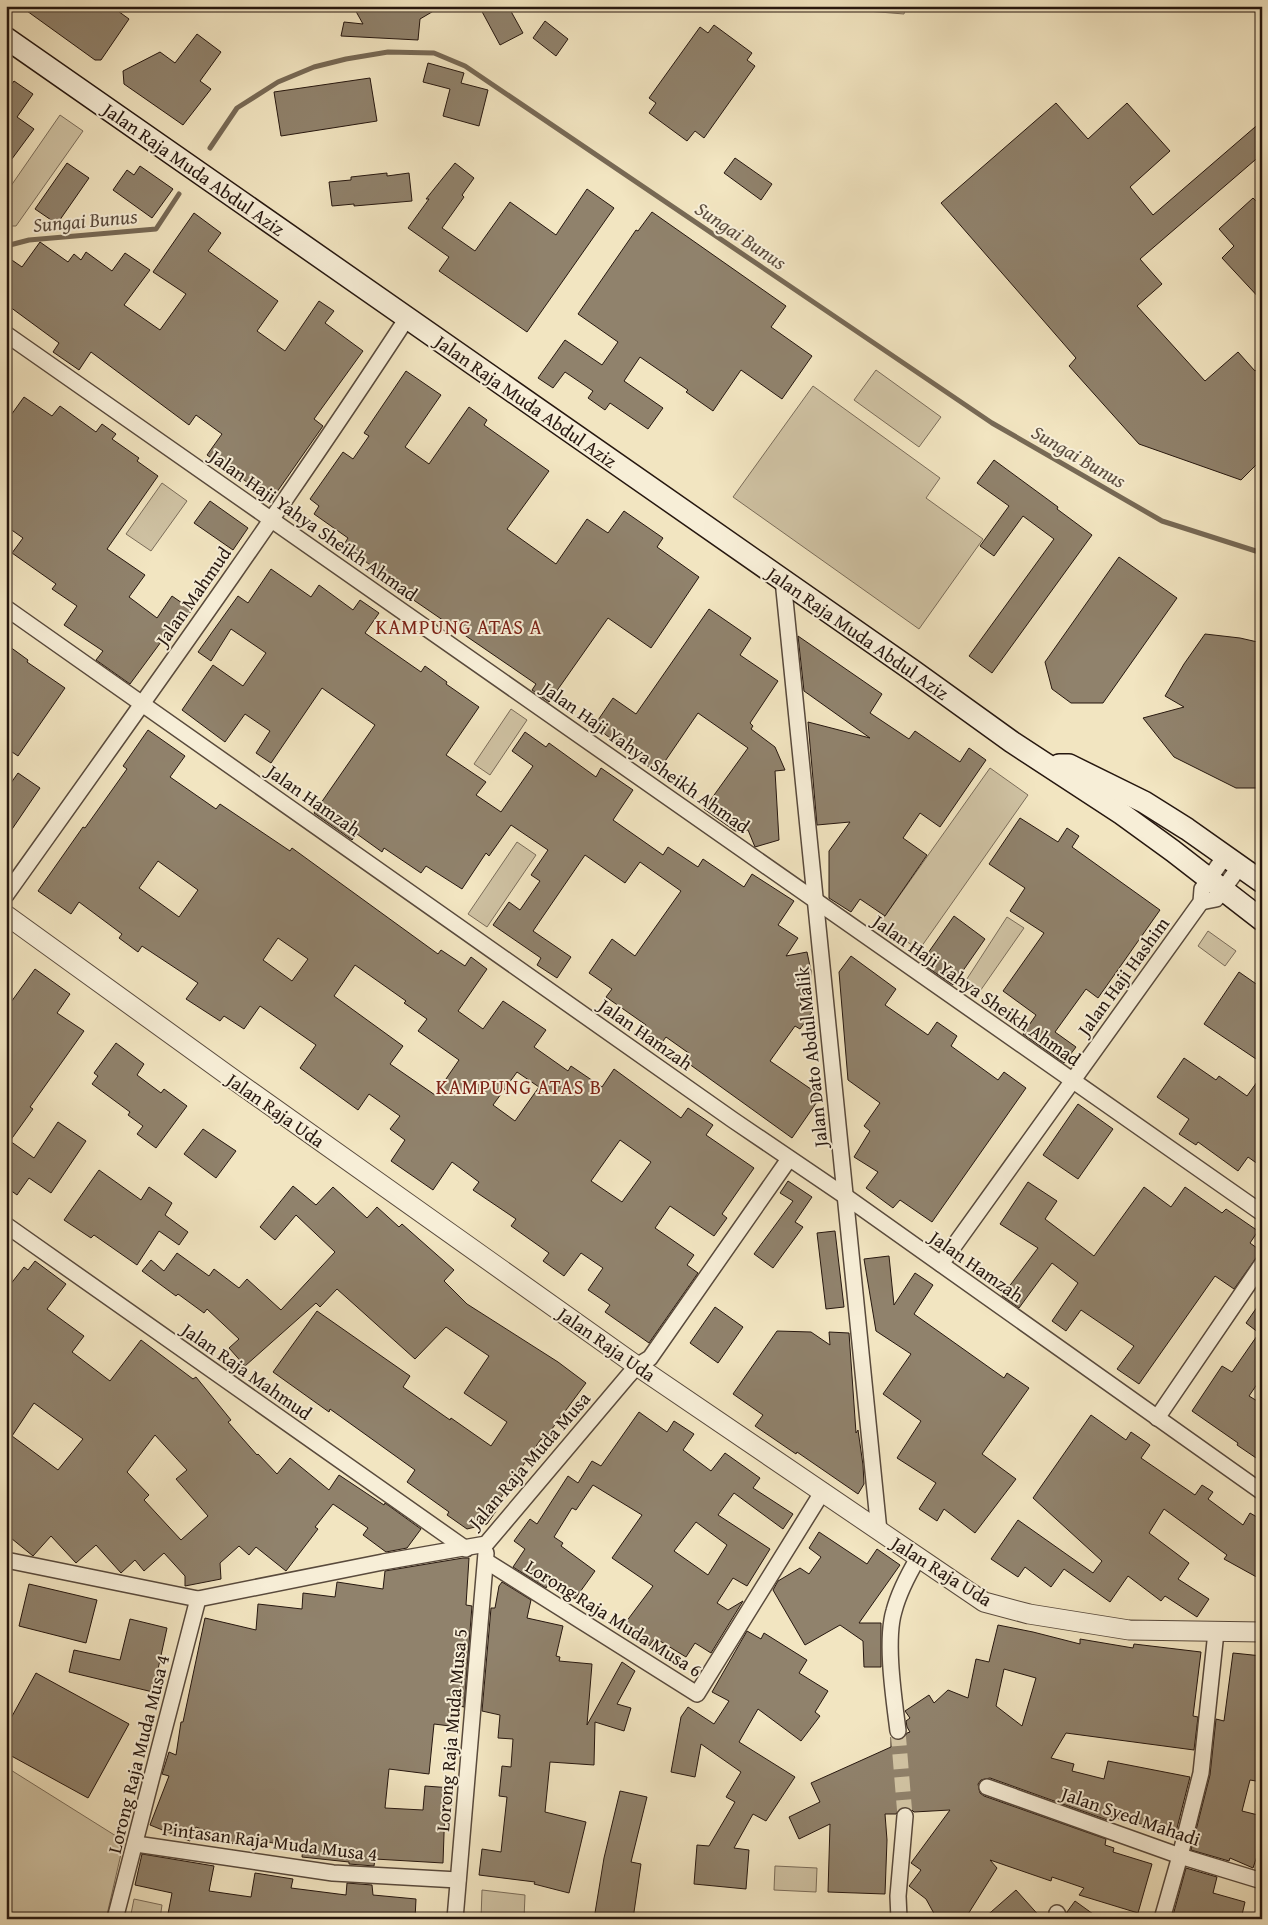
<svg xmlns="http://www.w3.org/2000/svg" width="1268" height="1925" font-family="'Gentium Book Plus',serif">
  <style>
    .green { fill: #cfc2a3; stroke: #7a6c59 }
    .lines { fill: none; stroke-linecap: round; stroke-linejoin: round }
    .stream { stroke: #776955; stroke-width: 5 }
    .building { fill: #90826c; stroke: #26170f; fill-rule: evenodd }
    .minor-tunnel { stroke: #d3c6a6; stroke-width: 15; stroke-dasharray: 15 8; stroke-linecap: butt }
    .minor-casing { stroke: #594a3c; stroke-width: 18 }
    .tertiary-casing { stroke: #594a3c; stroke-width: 21 }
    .secondary-casing { stroke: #26170f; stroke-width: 24 }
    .minor { stroke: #f7eed7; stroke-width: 15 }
    .tertiary { stroke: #f7eed7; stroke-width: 19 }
    .secondary { stroke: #f7eed7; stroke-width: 21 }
    .labels { text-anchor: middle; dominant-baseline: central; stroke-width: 4; stroke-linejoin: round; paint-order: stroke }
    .street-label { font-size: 19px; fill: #26170f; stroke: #f7eed7 }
    .water-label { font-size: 20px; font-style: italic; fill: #5c4d3e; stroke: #f7eed7 }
    .neighbourhood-label { font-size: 20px; letter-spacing: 1px; fill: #7a1f14; stroke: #f7eed7 }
  </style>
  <rect width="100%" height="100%" fill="#f2e5c1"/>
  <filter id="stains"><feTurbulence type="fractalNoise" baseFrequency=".004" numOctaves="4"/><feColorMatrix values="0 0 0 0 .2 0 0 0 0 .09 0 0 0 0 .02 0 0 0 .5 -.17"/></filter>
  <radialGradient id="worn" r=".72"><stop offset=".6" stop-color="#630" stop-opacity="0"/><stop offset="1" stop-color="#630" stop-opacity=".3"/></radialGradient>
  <!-- green -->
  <g class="green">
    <polygon points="830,6 906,6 904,14 830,8"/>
    <polygon points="60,115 83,131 16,226 6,226 6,193"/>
    <polygon points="876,370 941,417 919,447 854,400"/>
    <polygon points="813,386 940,478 926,498 983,539 919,629 733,497"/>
    <polygon points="162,483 187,501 151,551 126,534"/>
    <polygon points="511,709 527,720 490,775 474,764"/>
    <polygon points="990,768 1028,795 919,950 880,923"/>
    <polygon points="517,842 536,855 487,927 468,914"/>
    <polygon points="1007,917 1024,928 978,994 963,985"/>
    <polygon points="1208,931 1236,951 1225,966 1198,946"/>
    <polygon points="6,1767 124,1841 106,1919 6,1919"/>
    <polygon points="775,1866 817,1868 816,1892 774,1890"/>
    <polygon points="482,1890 525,1895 524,1919 481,1919"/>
    <polygon points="134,1899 162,1905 160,1919 130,1919"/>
  </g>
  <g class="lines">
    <!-- stream -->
    <g class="stream">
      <polyline points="210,148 237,108 278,82 314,67 346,59 388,52 434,53 465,66 992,423 1162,521 1262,553"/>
      <polyline points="6,246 29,240 156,229 179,194"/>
    </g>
  </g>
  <!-- building -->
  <g class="building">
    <polygon points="20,6 111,6 129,19 101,60 95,60"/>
    <polygon points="353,6 442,6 420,19 418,40 341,36 344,22 363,24"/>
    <polygon points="479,6 508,6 523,33 500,45"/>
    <polygon points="545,21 568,39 556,56 533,38"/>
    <polygon points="714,25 752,53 747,60 755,66 704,138 695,131 687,141 649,113 656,103 649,98 700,27 708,33"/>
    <polygon points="197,34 221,52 200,81 211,89 183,125 124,84 123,71 160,52 175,63"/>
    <polygon points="428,63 464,73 461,83 488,90 479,126 443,116 450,89 423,82"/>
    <polygon points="370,78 377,121 281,136 274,92"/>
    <polygon points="14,81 33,94 17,117 34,129 6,167 6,92"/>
    <polygon points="1056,103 1088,139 1127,103 1170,151 1130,187 1153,215 1262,121 1262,154 1140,259 1162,284 1137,306 1205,381 1238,352 1255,371 1262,365 1262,459 1241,480 1139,444 1069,366 1076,358 941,203"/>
    <polygon points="735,158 772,184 761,200 724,173"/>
    <polygon points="67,163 89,178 57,224 35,209"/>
    <polygon points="455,163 474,178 462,195 464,197 442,228 475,251 510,202 556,235 587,189 614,208 527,332 439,271 449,257 408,228 429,199 426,199"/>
    <polygon points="140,166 173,189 152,218 113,190 127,170 134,175"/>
    <polygon points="387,173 387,176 409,173 412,201 354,206 354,204 332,206 329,182 351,180 351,177"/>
    <polygon points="1253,198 1262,207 1262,301 1222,258 1234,246 1219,229"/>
    <polygon points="652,212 786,306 771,327 812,356 782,399 741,370 713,411 686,392 688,390 640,357 624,381 663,408 648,429 610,403 605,410 588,398 593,391 565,372 553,388 538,378 565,340 602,365 618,342 578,314 636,230 638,231"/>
    <polygon points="194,213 221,233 208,251 278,301 257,331 285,351 319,301 334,311 325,323 363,351 314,419 323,426 272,499 207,455 222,434 196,415 189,425 91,352 79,370 53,352 59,343 6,304 6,256 22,267 40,242 68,262 74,254 81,260 86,252 112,271 125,253 150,270 124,305 160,330 186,294 153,272"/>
    <polygon points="406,371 441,395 405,447 429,464 469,407 487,420 484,425 549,471 507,529 556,564 587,519 608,533 624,511 663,538 657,547 699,577 651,648 608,618 549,702 532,690 536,684 380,577 382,573 343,546 348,538 314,514 319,506 310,499 343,452 353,459 369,436 364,433"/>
    <polygon points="24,397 52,416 60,406 96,432 102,424 116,434 112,439 139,458 137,461 158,476 107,549 145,575 129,597 157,618 172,596 192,610 174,635 169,631 130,684 96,660 103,651 64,625 77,606 52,589 56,584 12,553 23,538 6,526 6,422"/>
    <polygon points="994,460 1058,507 1057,509 1092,535 992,673 969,656 1054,539 1023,516 994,556 980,546 1009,506 977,483"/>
    <polygon points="210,501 248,528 233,550 194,523"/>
    <polygon points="1119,557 1177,598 1103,703 1071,703 1052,689 1045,662"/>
    <polygon points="271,569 311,597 319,585 353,610 360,600 379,613 365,633 421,672 425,666 447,682 446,684 479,707 446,755 486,782 476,795 501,812 533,766 512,751 525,732 546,747 549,743 596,777 601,768 633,790 613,820 663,855 668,847 698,867 703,859 744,887 752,874 794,901 778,925 798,938 786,956 807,952 811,971 810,991 800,1004 812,1012 800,1029 795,1026 770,1061 821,1096 792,1138 685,1061 690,1054 666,1037 657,1049 639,1036 646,1025 606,997 612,989 589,973 612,939 635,956 681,891 640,862 625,883 585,855 533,931 571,957 557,978 537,965 541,958 493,925 509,902 520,910 540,881 531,875 548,850 511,825 489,856 486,853 462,889 426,866 421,873 384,848 382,852 357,834 352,840 314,813 375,725 322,688 271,763 256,753 270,731 245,714 225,742 182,710 213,665 243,686 266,653 231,629 211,661 198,652 238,596 248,603"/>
    <polygon points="709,609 751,638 740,655 778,681 750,723 753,726 751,729 775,747 785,770 775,771 779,840 755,847 748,830 735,831 704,809 748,748 698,713 657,773 594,726 613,698 636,714"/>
    <polygon points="1205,634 1240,638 1262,643 1262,788 1236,788 1174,757 1143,718 1184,707 1165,696 1184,664"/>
    <polygon points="798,636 882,694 870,713 909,739 915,731 960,762 969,748 986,760 940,827 920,813 903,838 927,855 885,916 860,899 851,912 829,898 829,851 850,822 817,825 808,722 870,738 804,691"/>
    <polygon points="6,644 28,660 27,662 65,688 18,756 6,748"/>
    <path d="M 148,730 L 185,756 L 170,777 L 216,809 L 220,804 L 290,851 L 292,848 L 438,954 L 441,950 L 465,966 L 471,957 L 487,969 L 458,1011 L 483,1029 L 503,1001 L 546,1030 L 534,1047 L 568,1071 L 571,1066 L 602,1087 L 614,1069 L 681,1118 L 688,1108 L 713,1125 L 706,1135 L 754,1168 L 722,1214 L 727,1218 L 714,1236 L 670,1206 L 655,1228 L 694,1255 L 687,1265 L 698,1273 L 649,1343 L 605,1312 L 610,1305 L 588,1290 L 603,1268 L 581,1253 L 564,1276 L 543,1261 L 549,1253 L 511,1226 L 516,1219 L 473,1190 L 479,1182 L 452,1162 L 433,1190 L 391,1161 L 405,1140 L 390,1129 L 400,1116 L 369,1094 L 358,1110 L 300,1068 L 316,1045 L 260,1006 L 244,1029 L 224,1016 L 220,1021 L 186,999 L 198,983 L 142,946 L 138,952 L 119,938 L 122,934 L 79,902 L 71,914 L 38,891 L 83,827 L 85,828 L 127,769 L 123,766 ZM 158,861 L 198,890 L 179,917 L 139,888 ZM 278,938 L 308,959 L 292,981 L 263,960 ZM 355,965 L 406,1001 L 404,1003 L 427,1019 L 418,1031 L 459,1060 L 435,1095 L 390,1064 L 403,1046 L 334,996 ZM 517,1072 L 539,1087 L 515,1121 L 493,1105 ZM 620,1140 L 651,1162 L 622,1202 L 591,1181 Z"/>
    <polygon points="18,773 40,788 6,838 6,790"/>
    <polygon points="1020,818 1058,842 1067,828 1079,836 1072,847 1160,910 1098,998 1086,989 1055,1032 1076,1047 1064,1063 1023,1034 1036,1015 1003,991 1044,933 1010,911 1025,888 989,864"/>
    <polygon points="954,916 985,939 953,985 921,963"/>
    <polygon points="851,956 896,989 885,1005 928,1035 937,1022 957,1036 951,1046 998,1080 1004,1072 1026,1088 932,1222 900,1200 893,1208 866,1188 878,1172 854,1157 870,1131 864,1126 880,1103 848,1080 839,972"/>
    <polygon points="35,969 70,994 57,1013 84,1031 30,1107 33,1109 10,1141 34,1158 58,1122 86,1141 51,1193 29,1178 17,1195 6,1187 6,1009"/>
    <polygon points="1239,972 1262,988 1262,1063 1204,1024"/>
    <polygon points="116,1043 144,1064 137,1075 161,1093 164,1089 187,1106 156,1148 137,1134 143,1126 128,1115 130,1112 92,1084 98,1076 94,1073"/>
    <polygon points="1184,1058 1216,1080 1219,1076 1247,1096 1262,1075 1262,1167 1248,1157 1238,1171 1198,1142 1196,1145 1179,1134 1189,1119 1157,1097"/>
    <polygon points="1078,1104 1113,1129 1078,1179 1043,1155"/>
    <polygon points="203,1129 236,1151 216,1178 184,1154"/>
    <polygon points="99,1170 141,1200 149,1187 172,1203 165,1215 188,1232 179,1245 159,1231 137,1265 94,1235 91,1238 64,1220"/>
    <polygon points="788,1181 812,1197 795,1222 803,1227 773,1268 754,1254 793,1201 780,1193"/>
    <polygon points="1028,1182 1057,1201 1045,1219 1094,1256 1144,1187 1171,1207 1185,1187 1222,1213 1226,1209 1258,1231 1250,1243 1261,1251 1234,1289 1215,1276 1139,1384 1117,1369 1134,1346 1081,1310 1066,1331 1052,1321 1078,1283 1052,1263 1019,1308 1002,1296 1038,1248 1000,1224"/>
    <polygon points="293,1186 316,1205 333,1187 367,1218 377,1207 399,1227 402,1224 454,1270 444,1281 467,1304 558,1362 586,1383 543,1441 541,1439 493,1509 496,1511 487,1524 467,1529 447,1515 449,1512 407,1482 415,1470 330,1409 329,1412 273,1372 317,1311 410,1376 403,1387 450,1420 451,1418 491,1446 507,1422 464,1393 489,1356 446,1327 415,1359 337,1289 320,1307 316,1303 245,1366 229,1348 239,1339 207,1309 204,1313 178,1294 176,1296 142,1271 151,1260 164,1271 177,1253 209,1276 214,1269 239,1288 247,1279 281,1310 335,1252 296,1215 275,1240 260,1227"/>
    <polygon points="835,1231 844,1307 826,1309 817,1233"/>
    <polygon points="889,1256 894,1305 915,1273 933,1285 914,1314 1004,1378 1007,1373 1029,1388 982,1454 1016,1479 975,1533 944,1509 937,1521 919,1509 936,1483 897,1458 921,1421 883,1394 911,1354 876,1331 864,1259"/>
    <path d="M 35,1261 L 66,1284 L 47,1309 L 84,1336 L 72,1352 L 110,1381 L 141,1340 L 193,1379 L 196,1377 L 231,1420 L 228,1422 L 257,1455 L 258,1454 L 277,1474 L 290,1458 L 329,1490 L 339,1475 L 384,1505 L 385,1503 L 421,1529 L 407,1548 L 386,1552 L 363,1535 L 368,1528 L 333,1504 L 315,1527 L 318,1529 L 286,1571 L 256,1547 L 249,1555 L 239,1546 L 220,1563 L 221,1579 L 185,1586 L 185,1576 L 164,1553 L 144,1571 L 135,1560 L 121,1573 L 96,1545 L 76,1563 L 51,1536 L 33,1556 L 6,1534 L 6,1290 L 24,1267 L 28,1270 ZM 34,1403 L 83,1439 L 58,1470 L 12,1436 ZM 155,1435 L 187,1470 L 176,1479 L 208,1516 L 181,1540 L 144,1500 L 149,1495 L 127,1472 Z"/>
    <polygon points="1262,1300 1262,1377 1249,1396 1262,1404 1262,1462 1237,1445 1238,1443 1192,1411 1222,1366 1232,1372 1259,1333 1246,1323"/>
    <polygon points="715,1307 743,1327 718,1363 690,1343"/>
    <polygon points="777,1331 811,1332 830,1345 829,1332 849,1333 856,1433 858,1430 863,1465 864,1484 858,1494 797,1452 796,1454 755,1426 763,1415 733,1394"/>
    <path d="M 639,1412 L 667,1432 L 674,1421 L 694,1434 L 683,1450 L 711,1471 L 725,1453 L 760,1478 L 753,1488 L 793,1514 L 783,1529 L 734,1493 L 718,1515 L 770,1549 L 747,1586 L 733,1578 L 717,1603 L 728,1610 L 743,1601 L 711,1653 L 695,1643 L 686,1657 L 655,1638 L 649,1646 L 623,1626 L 653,1586 L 612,1558 L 642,1515 L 593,1485 L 576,1510 L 572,1508 L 554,1537 L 563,1543 L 561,1546 L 595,1571 L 575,1599 L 550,1581 L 546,1588 L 513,1567 L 525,1549 L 514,1541 L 530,1519 L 537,1524 L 568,1476 L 578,1483 L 592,1461 L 601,1466 ZM 696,1522 L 727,1545 L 708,1575 L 674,1551 Z"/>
    <polygon points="1091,1415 1126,1440 1131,1432 1150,1445 1141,1458 1195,1495 1202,1485 1213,1492 1208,1499 1243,1525 1250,1513 1262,1520 1262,1580 1224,1559 1227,1555 1164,1509 1149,1533 1189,1563 1178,1579 1209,1599 1197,1617 1165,1596 1161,1601 1128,1576 1110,1602 1064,1569 1051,1587 1025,1567 1018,1577 991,1559 1018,1520 1093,1573 1102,1561 1033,1498"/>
    <polygon points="819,1532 867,1564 877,1549 900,1565 859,1623 881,1623 881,1667 864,1667 863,1641 840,1625 805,1645 773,1590 778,1581 800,1568 809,1574 821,1557 809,1548"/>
    <polygon points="463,1558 469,1558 466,1605 472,1606 464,1707 460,1706 458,1727 434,1724 429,1774 389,1769 385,1808 423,1810 425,1786 452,1788 451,1806 445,1805 443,1863 375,1859 374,1866 349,1864 349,1862 302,1857 303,1848 256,1840 255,1847 224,1842 225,1838 196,1827 190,1841 150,1825 169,1776 162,1774 169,1752 176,1755 181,1722 183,1722 205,1618 256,1630 258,1604 302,1609 303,1593 335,1597 337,1582 383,1589 385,1571"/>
    <polygon points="502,1582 531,1600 527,1618 563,1626 556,1656 560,1657 559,1661 592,1664 587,1725 622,1662 635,1671 617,1704 631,1708 624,1731 595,1722 594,1765 550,1762 545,1812 586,1822 569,1893 534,1884 535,1882 479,1875 482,1849 501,1852 507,1797 499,1796 502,1766 511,1767 513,1739 498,1738 500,1715 482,1711 491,1608 495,1608 499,1586"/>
    <polygon points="29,1584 97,1600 86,1643 19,1626"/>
    <polygon points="130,1619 167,1628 153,1692 69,1672 74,1650 120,1660"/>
    <path d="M 998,1625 L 1033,1632 L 1080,1644 L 1080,1639 L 1133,1648 L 1134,1644 L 1201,1652 L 1193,1716 L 1198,1717 L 1194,1750 L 1066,1733 L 1051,1758 L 1074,1764 L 1072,1771 L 1104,1779 L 1108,1761 L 1190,1777 L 1176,1832 L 1111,1817 L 1110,1821 L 990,1778 L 981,1780 L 978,1784 L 980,1793 L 984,1796 L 1106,1839 L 1105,1845 L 1114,1848 L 1113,1852 L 1152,1864 L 1138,1913 L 1079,1895 L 1084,1888 L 1052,1877 L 1051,1881 L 990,1860 L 997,1868 L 965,1919 L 937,1919 L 926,1899 L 909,1886 L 921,1870 L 911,1863 L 950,1810 L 914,1812 L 910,1808 L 905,1807 L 901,1808 L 896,1814 L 885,1814 L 887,1840 L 885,1894 L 828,1892 L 830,1824 L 799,1839 L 789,1817 L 820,1802 L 811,1783 L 891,1747 L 891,1737 L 895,1740 L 903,1739 L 907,1733 L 910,1732 L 907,1727 L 906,1721 L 910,1718 L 905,1711 L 929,1695 L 934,1703 L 948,1690 L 968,1698 L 976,1659 L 989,1662 ZM 1004,1669 L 1036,1678 L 1022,1726 L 996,1706 Z"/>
    <polygon points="747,1631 761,1639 764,1633 807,1660 799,1673 828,1691 815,1712 820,1716 801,1741 758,1709 739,1742 795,1777 766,1821 753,1814 734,1848 749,1850 746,1889 694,1884 697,1845 709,1846 735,1802 726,1797 741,1772 701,1744 695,1777 671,1772 681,1717 688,1707 714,1724 729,1701 712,1692"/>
    <polygon points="1233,1653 1262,1656 1262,1782 1250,1780 1242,1811 1262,1816 1262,1841 1253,1868 1230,1858 1229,1861 1191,1850 1210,1775 1216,1719 1224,1721"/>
    <polygon points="36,1673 129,1724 88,1798 6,1753 6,1727"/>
    <polygon points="620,1791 647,1797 631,1862 641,1864 633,1919 594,1919 604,1858"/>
    <polygon points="142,1854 214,1866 209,1891 251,1897 255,1873 293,1879 291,1888 346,1895 347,1883 372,1885 373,1895 416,1899 415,1919 167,1919 172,1893 135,1885"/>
    <polygon points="1186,1868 1217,1877 1213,1893 1245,1902 1241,1919 1172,1919"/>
    <polygon points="1016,1890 1042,1919 983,1919"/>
    <polygon points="1075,1901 1100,1919 1069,1919 1067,1912"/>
  </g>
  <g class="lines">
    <!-- minor-tunnel -->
    <polyline class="minor-tunnel" points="898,1731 905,1816"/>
    <!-- minor casing -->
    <g class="minor-casing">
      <g id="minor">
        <polyline points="6,334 1262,1213"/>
        <polyline points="783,580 879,1531"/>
        <polyline points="6,608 733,1120 845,1196 1262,1492"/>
        <path d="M 6,895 C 142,704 279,514 407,318"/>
        <polyline points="1201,902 1216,899 1240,866"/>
        <polyline points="6,1225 466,1549"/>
        <polyline points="941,1264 1201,902 1202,889 1225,856"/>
        <polyline points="1157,1418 1262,1264"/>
        <polyline points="6,1560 198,1599 383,1562 486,1544 628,1376 637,1366 650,1358 789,1159"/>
        <polyline points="486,1561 697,1694 823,1491"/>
        <path d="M 898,1731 C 894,1699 885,1641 894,1611 C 899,1592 908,1575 918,1558"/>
        <polyline points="987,1787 1180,1856 1262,1881"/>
        <polyline points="136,1844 333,1873 458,1880"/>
        <polyline points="1057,1913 1060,1919"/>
        <polyline points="115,1919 198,1599"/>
        <polyline points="455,1919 486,1553"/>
        <polyline points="899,1919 898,1896 905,1816"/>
        <polyline points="1162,1919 1180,1856 1201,1773 1216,1632"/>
      </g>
    </g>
    <!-- tertiary casing -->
    <g class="tertiary-casing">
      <polyline id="tertiary" points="6,915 226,1074 637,1366 984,1602 1029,1614 1129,1630 1262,1632"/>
    </g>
    <!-- secondary casing -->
    <g class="secondary-casing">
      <g id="secondary">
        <polyline points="6,38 912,670 1012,742 1122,814 1173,851 1262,920"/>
        <polyline points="1059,765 1069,765 1144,802 1187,829 1262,882"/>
      </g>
    </g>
    <!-- minor -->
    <use href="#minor" class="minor"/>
    <!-- tertiary -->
    <use href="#tertiary" class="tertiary"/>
    <!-- secondary -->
    <use href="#secondary" class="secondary"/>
  </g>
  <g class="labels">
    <!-- street labels -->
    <g class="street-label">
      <text transform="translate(194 169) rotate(35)">Jalan Raja Muda Abdul Aziz</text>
      <text transform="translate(526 401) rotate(35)">Jalan Raja Muda Abdul Aziz</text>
      <text transform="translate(314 525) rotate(35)">Jalan Haji Yahya Sheikh Ahmad</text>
      <text transform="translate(193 596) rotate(-55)">Jalan Mahmud</text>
      <text transform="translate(858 633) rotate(35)">Jalan Raja Muda Abdul Aziz</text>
      <text transform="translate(646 757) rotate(35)">Jalan Haji Yahya Sheikh Ahmad</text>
      <text transform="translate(314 800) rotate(35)">Jalan Hamzah</text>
      <text transform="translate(1123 976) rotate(-54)">Jalan Haji Hashim</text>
      <text transform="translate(977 990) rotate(35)">Jalan Haji Yahya Sheikh Ahmad</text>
      <text transform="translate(646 1034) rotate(35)">Jalan Hamzah</text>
      <text transform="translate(811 1057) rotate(-96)">Jalan Dato Abdul Malik</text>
      <text transform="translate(276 1110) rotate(35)">Jalan Raja Uda</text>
      <text transform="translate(977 1266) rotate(35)">Jalan Hamzah</text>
      <text transform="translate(607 1344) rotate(35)">Jalan Raja Uda</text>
      <text transform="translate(247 1371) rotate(35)">Jalan Raja Mahmud</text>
      <text transform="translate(529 1460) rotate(-49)">Jalan Raja Muda Musa</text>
      <text transform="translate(942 1571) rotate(32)">Jalan Raja Uda</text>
      <text transform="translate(614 1618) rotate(32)">Lorong Raja Muda Musa 6</text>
      <text transform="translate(451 1730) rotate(-85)">Lorong Raja Muda Musa 5</text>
      <text transform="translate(138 1754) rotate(-76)">Lorong Raja Muda Musa 4</text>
      <text transform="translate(1131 1816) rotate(19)">Jalan Syed Mahadi</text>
      <text transform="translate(270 1841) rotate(7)">Pintasan Raja Muda Musa 4</text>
    </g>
    <!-- water labels -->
    <g class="water-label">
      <text transform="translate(85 220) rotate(-5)">Sungai Bunus</text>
      <text transform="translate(741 235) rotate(34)">Sungai Bunus</text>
      <text transform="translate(1079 456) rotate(30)">Sungai Bunus</text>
    </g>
    <!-- neighbourhood labels -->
    <g class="neighbourhood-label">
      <text x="459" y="626">KAMPUNG ATAS A</text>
      <text x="519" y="1086">KAMPUNG ATAS B</text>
    </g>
  </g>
  <!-- margin -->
  <rect width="1268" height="1925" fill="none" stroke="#f2e5c1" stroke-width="25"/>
  <rect x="8" y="8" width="1253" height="1910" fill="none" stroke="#26170f" stroke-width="2.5"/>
  <rect x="12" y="12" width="1243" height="1900" fill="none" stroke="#26170f"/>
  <rect width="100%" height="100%" filter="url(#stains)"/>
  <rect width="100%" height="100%" fill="url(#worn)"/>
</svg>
